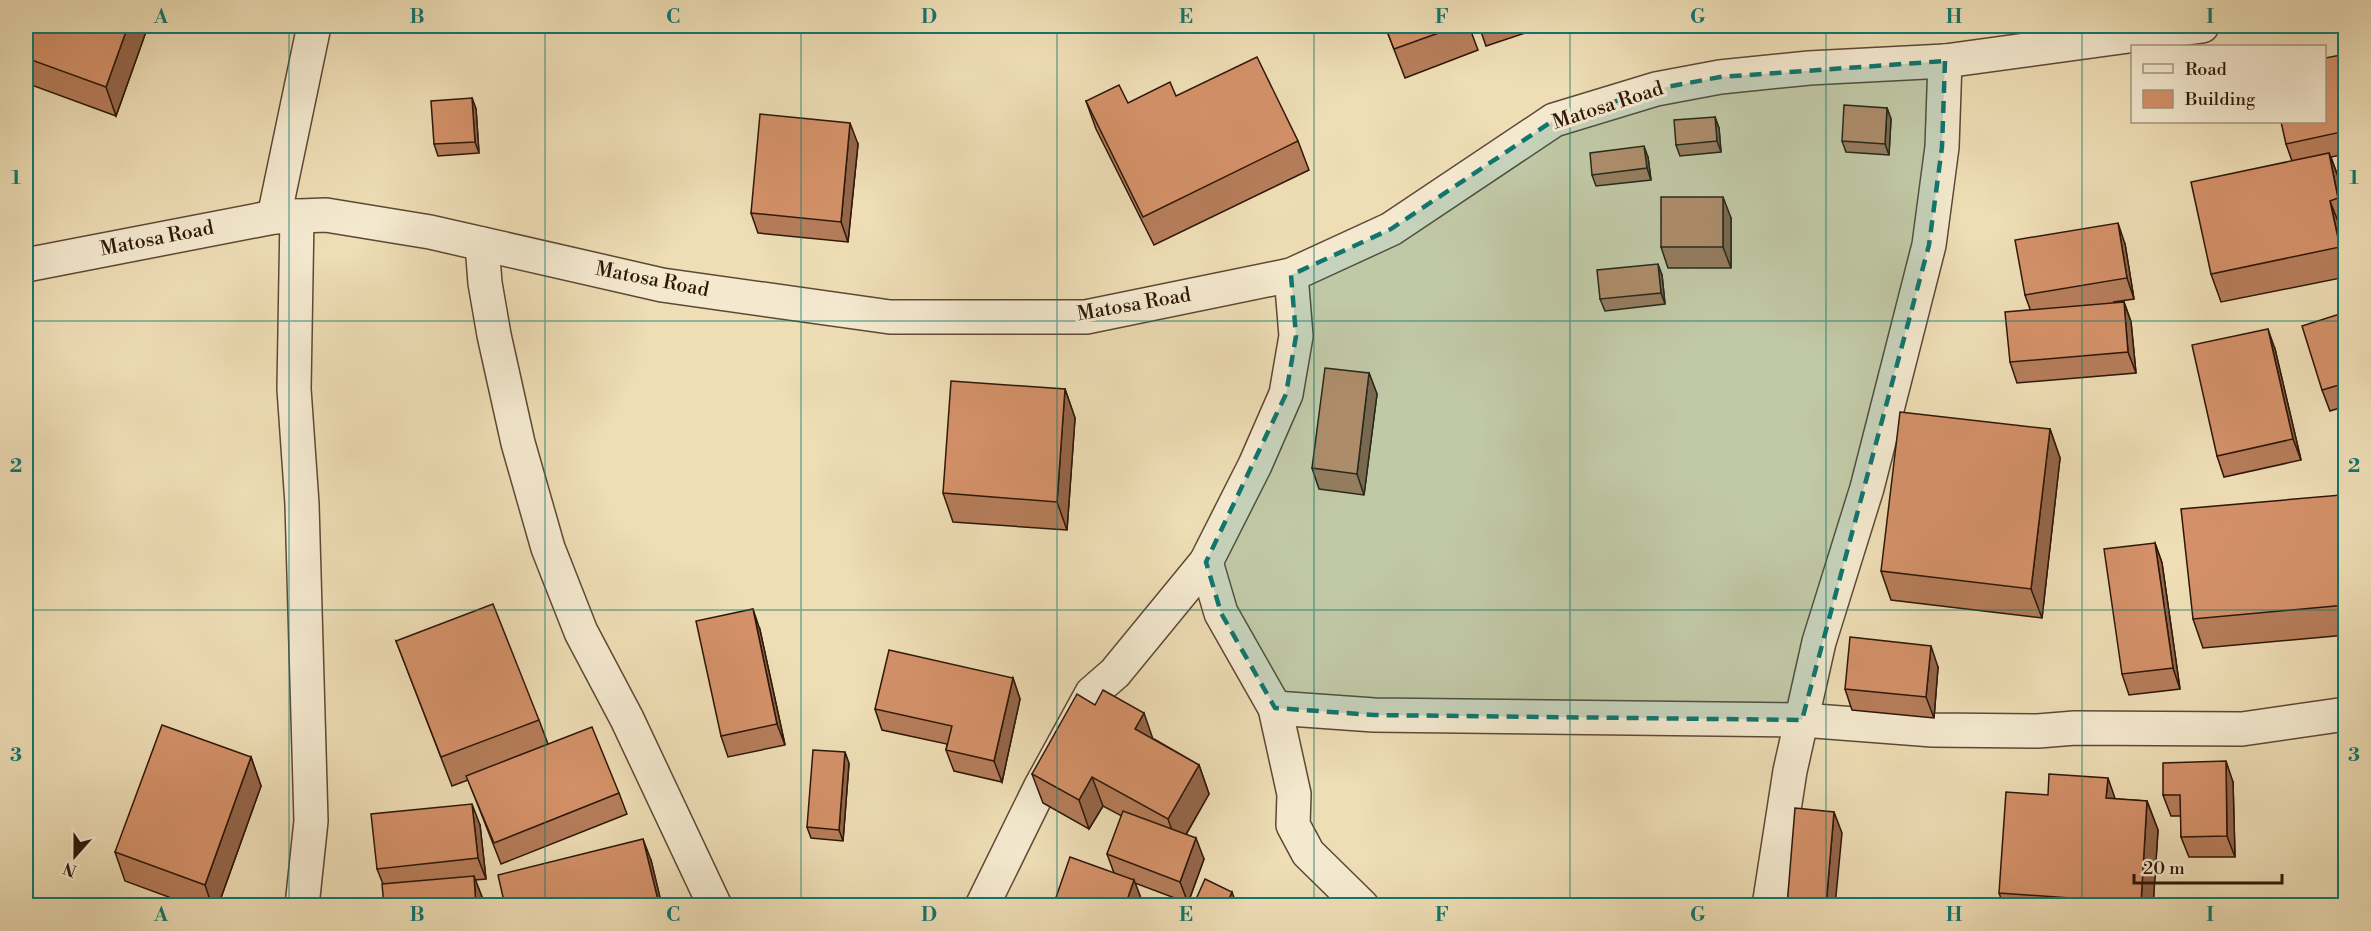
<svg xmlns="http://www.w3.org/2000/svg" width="2371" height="931" font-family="'Libre Bodoni',serif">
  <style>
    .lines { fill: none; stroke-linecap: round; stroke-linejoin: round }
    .minor-casing { stroke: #5e4834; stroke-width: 36 }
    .minor { stroke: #f4e9cf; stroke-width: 33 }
    .wall { fill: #b67d5a; stroke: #2e1709; stroke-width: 1.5 }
    .shaded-wall { fill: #94664a; stroke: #2e1709; stroke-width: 1.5 }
    .building { fill: #d49169; stroke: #2e1709; stroke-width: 1.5 }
    .marked { fill: #0f766e; fill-opacity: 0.2; stroke: #0f766e; stroke-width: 4.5; stroke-dasharray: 12 8; stroke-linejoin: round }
    .grid { fill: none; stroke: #0f766e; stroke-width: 1.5; stroke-opacity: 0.55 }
    .labels { text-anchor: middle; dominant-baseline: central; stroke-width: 6; stroke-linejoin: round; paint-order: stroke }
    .street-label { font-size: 20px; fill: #2e1709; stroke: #f4e9cf }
    .neatline { fill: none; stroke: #0f766e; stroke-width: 2 }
    .grid-label { font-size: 20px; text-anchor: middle; font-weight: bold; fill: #0f766e }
  </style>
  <rect width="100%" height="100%" fill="#eeddb5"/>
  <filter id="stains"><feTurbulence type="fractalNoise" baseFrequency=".00333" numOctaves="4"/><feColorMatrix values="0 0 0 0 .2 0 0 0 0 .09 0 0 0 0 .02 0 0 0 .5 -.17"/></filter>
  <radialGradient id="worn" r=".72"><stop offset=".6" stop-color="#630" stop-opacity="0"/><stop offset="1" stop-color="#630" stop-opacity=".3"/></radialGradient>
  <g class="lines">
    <!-- minor casing -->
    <g class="minor-casing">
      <g id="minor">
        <polyline points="297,216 294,389 302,504 311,821 302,906"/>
        <polyline points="274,217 314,26"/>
        <polyline points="482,244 485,283 494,335 518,443 548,548 581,632 627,719 715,906"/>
        <polyline points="26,265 274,217 326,215 430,232 662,285 890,317 1086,317 1291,275 1391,229 1554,120 1656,89 1720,77 1809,68 1945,61 2202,26"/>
        <polyline points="1206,562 1221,613 1275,708 1294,794 1293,825 1308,853 1362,906"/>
        <polyline points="1275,708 1374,715 1802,720 1933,730 2038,731 2075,728 2242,729 2346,714"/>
        <polyline points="982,906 1040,788 1092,693 1115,673 1206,562 1255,465 1286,394 1296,336 1291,275"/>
        <polyline points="1769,906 1790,771 1819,642 1867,488 1929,245 1942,147 1945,61"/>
      </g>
    </g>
    <!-- minor -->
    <use href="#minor" class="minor"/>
  </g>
  <!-- wall -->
  <g class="wall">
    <polygon points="26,26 148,26 116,116 26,83"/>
    <polygon points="1385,26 1469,26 1478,50 1405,78"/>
    <polygon points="1479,26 1546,26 1486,46"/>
    <polygon points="2346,54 2346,154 2331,157 2340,182 2346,211 2346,228 2341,229 2346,253 2346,277 2221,302 2211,274 2292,161 2286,144"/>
    <polygon points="472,98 476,109 479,153 438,156 434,144"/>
    <polygon points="1086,101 1128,103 1298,141 1309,170 1154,245 1096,129"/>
    <polygon points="1887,108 1891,119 1889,155 1846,152 1842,141"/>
    <polygon points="1715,117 1719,128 1721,152 1680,156 1676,145"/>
    <polygon points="858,144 848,242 758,233 751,213"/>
    <polygon points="1648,157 1651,180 1596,186 1592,175"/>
    <polygon points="1731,218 1731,268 1668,268 1661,247"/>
    <polygon points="2125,244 2134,299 2113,302 2124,302 2131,322 2136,373 2017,383 2010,362 2030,309 2025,295"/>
    <polygon points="1662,275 1665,304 1605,311 1600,299"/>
    <polygon points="2346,312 2346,406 2330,411 2322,390"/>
    <polygon points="2275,349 2301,460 2224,477 2217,456"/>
    <polygon points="1369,373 1377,394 1364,495 1319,489 1312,468"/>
    <polygon points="1065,389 1075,418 1067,530 953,522 943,493"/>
    <polygon points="2050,429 2060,458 2042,618 1891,600 1881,571"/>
    <polygon points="2341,495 2346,507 2346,635 2203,648 2193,619"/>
    <polygon points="2155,543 2162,563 2180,689 2129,695 2122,674"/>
    <polygon points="760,630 785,745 728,757 721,736"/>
    <polygon points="396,641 539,720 548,744 619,793 627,814 501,864 468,780 452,786"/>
    <polygon points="1938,667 1934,718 1852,710 1845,689"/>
    <polygon points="1013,678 1020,699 1002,782 954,771 946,750 947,744 882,730 875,709"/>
    <polygon points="1154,739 1199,765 1209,794 1186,835 1204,859 1188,903 1135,883 1142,901 1140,906 1053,906 1114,873 1107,854 1122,816 1103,806 1089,829 1043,803 1032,774"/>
    <polygon points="251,757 261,786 218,906 193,906 125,881 115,852"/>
    <polygon points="849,763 843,841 811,838 807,827"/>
    <polygon points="2233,782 2235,857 2189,857 2181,837 2181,816 2171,816 2163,795"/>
    <polygon points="2115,799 2147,801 2158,830 2153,906 2004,906 1999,893"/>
    <polygon points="2346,812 2346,881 2341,869"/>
    <polygon points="480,825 486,879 475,880 482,897 482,906 384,906 383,884 377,869"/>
    <polygon points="651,860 662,906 505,906"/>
  </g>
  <!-- shaded-wall -->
  <g class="shaded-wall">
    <polygon points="128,26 148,26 116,116 106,87"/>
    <polygon points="472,98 476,109 479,153 475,142"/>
    <polygon points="1887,108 1891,119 1889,155 1885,144"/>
    <polygon points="1715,117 1719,128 1721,152 1717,141"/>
    <polygon points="850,123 858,144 848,242 841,222"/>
    <polygon points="1644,146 1648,157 1651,180 1647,168"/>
    <polygon points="2329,153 2340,182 2346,211 2346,218 2338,198"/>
    <polygon points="1723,197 1731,218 1731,268 1723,247"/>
    <polygon points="2330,201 2341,229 2346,253 2346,263 2340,247"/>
    <polygon points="2118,223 2125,244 2134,299 2127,278"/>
    <polygon points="1658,264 1662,275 1665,304 1661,293"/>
    <polygon points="2124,302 2131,322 2136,373 2128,352"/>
    <polygon points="2268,329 2275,349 2301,460 2293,439"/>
    <polygon points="1369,373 1377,394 1364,495 1357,474"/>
    <polygon points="1065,389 1075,418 1067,530 1057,502"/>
    <polygon points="2050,429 2060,458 2042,618 2031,589"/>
    <polygon points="2341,495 2346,507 2346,542"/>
    <polygon points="2155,543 2162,563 2180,689 2173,668"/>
    <polygon points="753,609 760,630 785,745 777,724"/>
    <polygon points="1931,646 1938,667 1934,718 1926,697"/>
    <polygon points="1013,678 1020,699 1002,782 994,761"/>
    <polygon points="1144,713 1154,742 1135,729"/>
    <polygon points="845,752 849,763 843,841 839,830"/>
    <polygon points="251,757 261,786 218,906 212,906 205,885"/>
    <polygon points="2226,761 2233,782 2235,857 2227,836"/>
    <polygon points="1199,765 1209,794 1178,848 1168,819"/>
    <polygon points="1092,777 1103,806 1089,829 1079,800"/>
    <polygon points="2108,778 2118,807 2106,798"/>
    <polygon points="2147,801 2158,830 2153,906 2141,906 2141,903"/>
    <polygon points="472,804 480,825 486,879 478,858"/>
    <polygon points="1834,812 1842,833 1835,906 1826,906"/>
    <polygon points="1196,838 1204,859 1188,903 1180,882"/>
    <polygon points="643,839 651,860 662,906 660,906 658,900"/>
    <polygon points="474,876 482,897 482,906 476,906"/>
    <polygon points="1134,880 1142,901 1140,906 1125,906"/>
    <polygon points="1232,892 1236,903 1235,906 1226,906"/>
  </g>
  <!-- building -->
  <g class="building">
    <polygon points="26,26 128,26 106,87 26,58"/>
    <polygon points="1385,26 1458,26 1394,49"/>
    <polygon points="2346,54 2346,131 2286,144 2281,122 2325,122 2325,58"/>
    <polygon points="1257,57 1298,141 1143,217 1086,101 1119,85 1128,103 1170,82 1176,96"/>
    <polygon points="472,98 475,142 434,144 431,101"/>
    <polygon points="1844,105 1887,108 1885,144 1842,141"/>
    <polygon points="760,114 850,123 841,222 751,213"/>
    <polygon points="1715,117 1717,141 1676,145 1674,120"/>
    <polygon points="1644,146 1647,168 1592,175 1590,153"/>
    <polygon points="2329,153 2338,198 2330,201 2340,247 2211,274 2191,182"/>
    <rect x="1661" y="197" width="62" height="50"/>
    <polygon points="2118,223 2127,278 2025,295 2015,240"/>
    <polygon points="1658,264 1661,293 1600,299 1597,270"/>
    <polygon points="2124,302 2128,352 2010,362 2005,312"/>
    <polygon points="2346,312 2346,383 2322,390 2302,326"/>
    <polygon points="2268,329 2293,439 2217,456 2192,345"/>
    <polygon points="1325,368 1369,373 1357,474 1312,468"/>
    <polygon points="951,381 1065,389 1057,502 943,493"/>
    <polygon points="1900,412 2050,429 2031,589 1881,571"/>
    <polygon points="2341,495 2346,542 2346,605 2193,619 2181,509"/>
    <polygon points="2155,543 2173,668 2122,674 2104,549"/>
    <polygon points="493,604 539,720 441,757 396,641"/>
    <polygon points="753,609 777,724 721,736 696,621"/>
    <polygon points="1850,637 1931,646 1926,697 1845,689"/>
    <polygon points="889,650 1013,678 994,761 946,750 952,726 875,709"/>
    <polygon points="1103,690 1144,713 1135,729 1199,765 1168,819 1092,777 1079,800 1032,774 1077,694 1095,705"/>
    <polygon points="162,725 251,757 205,885 115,852"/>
    <polygon points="592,727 619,793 494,843 466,776"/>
    <polygon points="813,750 845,752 839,830 807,827"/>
    <polygon points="2226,761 2227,836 2181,837 2180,795 2163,795 2163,763"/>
    <polygon points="2049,774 2108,778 2106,798 2147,801 2141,903 1999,893 2006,792 2048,795"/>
    <polygon points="472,804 478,858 377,869 371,814"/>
    <polygon points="1795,808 1834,812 1826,906 1787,906"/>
    <polygon points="1123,811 1196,838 1180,882 1107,854"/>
    <polygon points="2346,812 2346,869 2341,869"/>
    <polygon points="643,839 658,900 634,906 505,906 498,875"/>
    <polygon points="1070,857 1134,880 1125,906 1053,906"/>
    <polygon points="474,876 476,906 384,906 382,884"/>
    <polygon points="1205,879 1232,892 1226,906 1193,906"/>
  </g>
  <!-- marked area -->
  <path class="marked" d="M 1945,61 L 1942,147 L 1929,245 L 1802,720 L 1374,715 L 1275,708 L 1221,613 L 1206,562 L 1286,394 L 1296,336 L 1291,275 L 1391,229 L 1554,120 L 1656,89 L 1720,77 Z"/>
  <!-- grid -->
  <path class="grid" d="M 289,26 L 289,906M 545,26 L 545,906M 801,26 L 801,906M 1057,26 L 1057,906M 1314,26 L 1314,906M 1570,26 L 1570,906M 1826,26 L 1826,906M 2082,26 L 2082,906M 26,321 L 2346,321M 26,610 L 2346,610"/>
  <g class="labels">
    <!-- street labels -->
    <g class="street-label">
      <text transform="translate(1608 106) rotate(-18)">Matosa Road</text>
      <text transform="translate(157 239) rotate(-11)">Matosa Road</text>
      <text transform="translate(652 280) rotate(11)">Matosa Road</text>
      <text transform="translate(1134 305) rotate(-10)">Matosa Road</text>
    </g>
  </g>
  <!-- margin -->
  <rect width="2371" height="931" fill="none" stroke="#eeddb5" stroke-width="66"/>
  <!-- legend -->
  <rect x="2131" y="45" width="195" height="78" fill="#f4e9cf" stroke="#a59580" stroke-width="1.5"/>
  <rect x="2143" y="64" width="30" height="9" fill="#f4e9cf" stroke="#a59580" stroke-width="1.5"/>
  <text x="2185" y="75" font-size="18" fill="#2e1709">Road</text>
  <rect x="2143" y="90" width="30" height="18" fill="#d49169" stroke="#a59580" stroke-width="1.5"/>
  <text x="2185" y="105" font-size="18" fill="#2e1709">Building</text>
  <!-- north arrow -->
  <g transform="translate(75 856) rotate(201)" stroke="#f4e9cf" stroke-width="4.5" paint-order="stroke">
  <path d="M0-4.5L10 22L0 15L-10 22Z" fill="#2e1709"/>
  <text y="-9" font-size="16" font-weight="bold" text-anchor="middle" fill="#2e1709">N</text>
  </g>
  <!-- scale -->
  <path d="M2134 874v9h148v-9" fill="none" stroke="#2e1709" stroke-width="3"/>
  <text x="2143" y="874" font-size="18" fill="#2e1709" stroke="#f4e9cf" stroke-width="4.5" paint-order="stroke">20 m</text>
  <rect x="33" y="33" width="2305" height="865" class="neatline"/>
  <g class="grid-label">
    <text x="161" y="23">A</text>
    <text x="417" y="23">B</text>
    <text x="673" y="23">C</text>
    <text x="929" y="23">D</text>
    <text x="1186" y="23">E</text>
    <text x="1442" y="23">F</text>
    <text x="1698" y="23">G</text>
    <text x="1954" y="23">H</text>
    <text x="2210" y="23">I</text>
    <text x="16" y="184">1</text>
    <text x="2354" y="184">1</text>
    <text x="16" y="472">2</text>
    <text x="2354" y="472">2</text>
    <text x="16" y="761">3</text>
    <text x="2354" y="761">3</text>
    <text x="161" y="921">A</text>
    <text x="417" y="921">B</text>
    <text x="673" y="921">C</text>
    <text x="929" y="921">D</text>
    <text x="1186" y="921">E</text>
    <text x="1442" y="921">F</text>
    <text x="1698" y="921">G</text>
    <text x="1954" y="921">H</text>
    <text x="2210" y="921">I</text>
  </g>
  <rect width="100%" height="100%" filter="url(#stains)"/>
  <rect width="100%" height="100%" fill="url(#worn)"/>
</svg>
